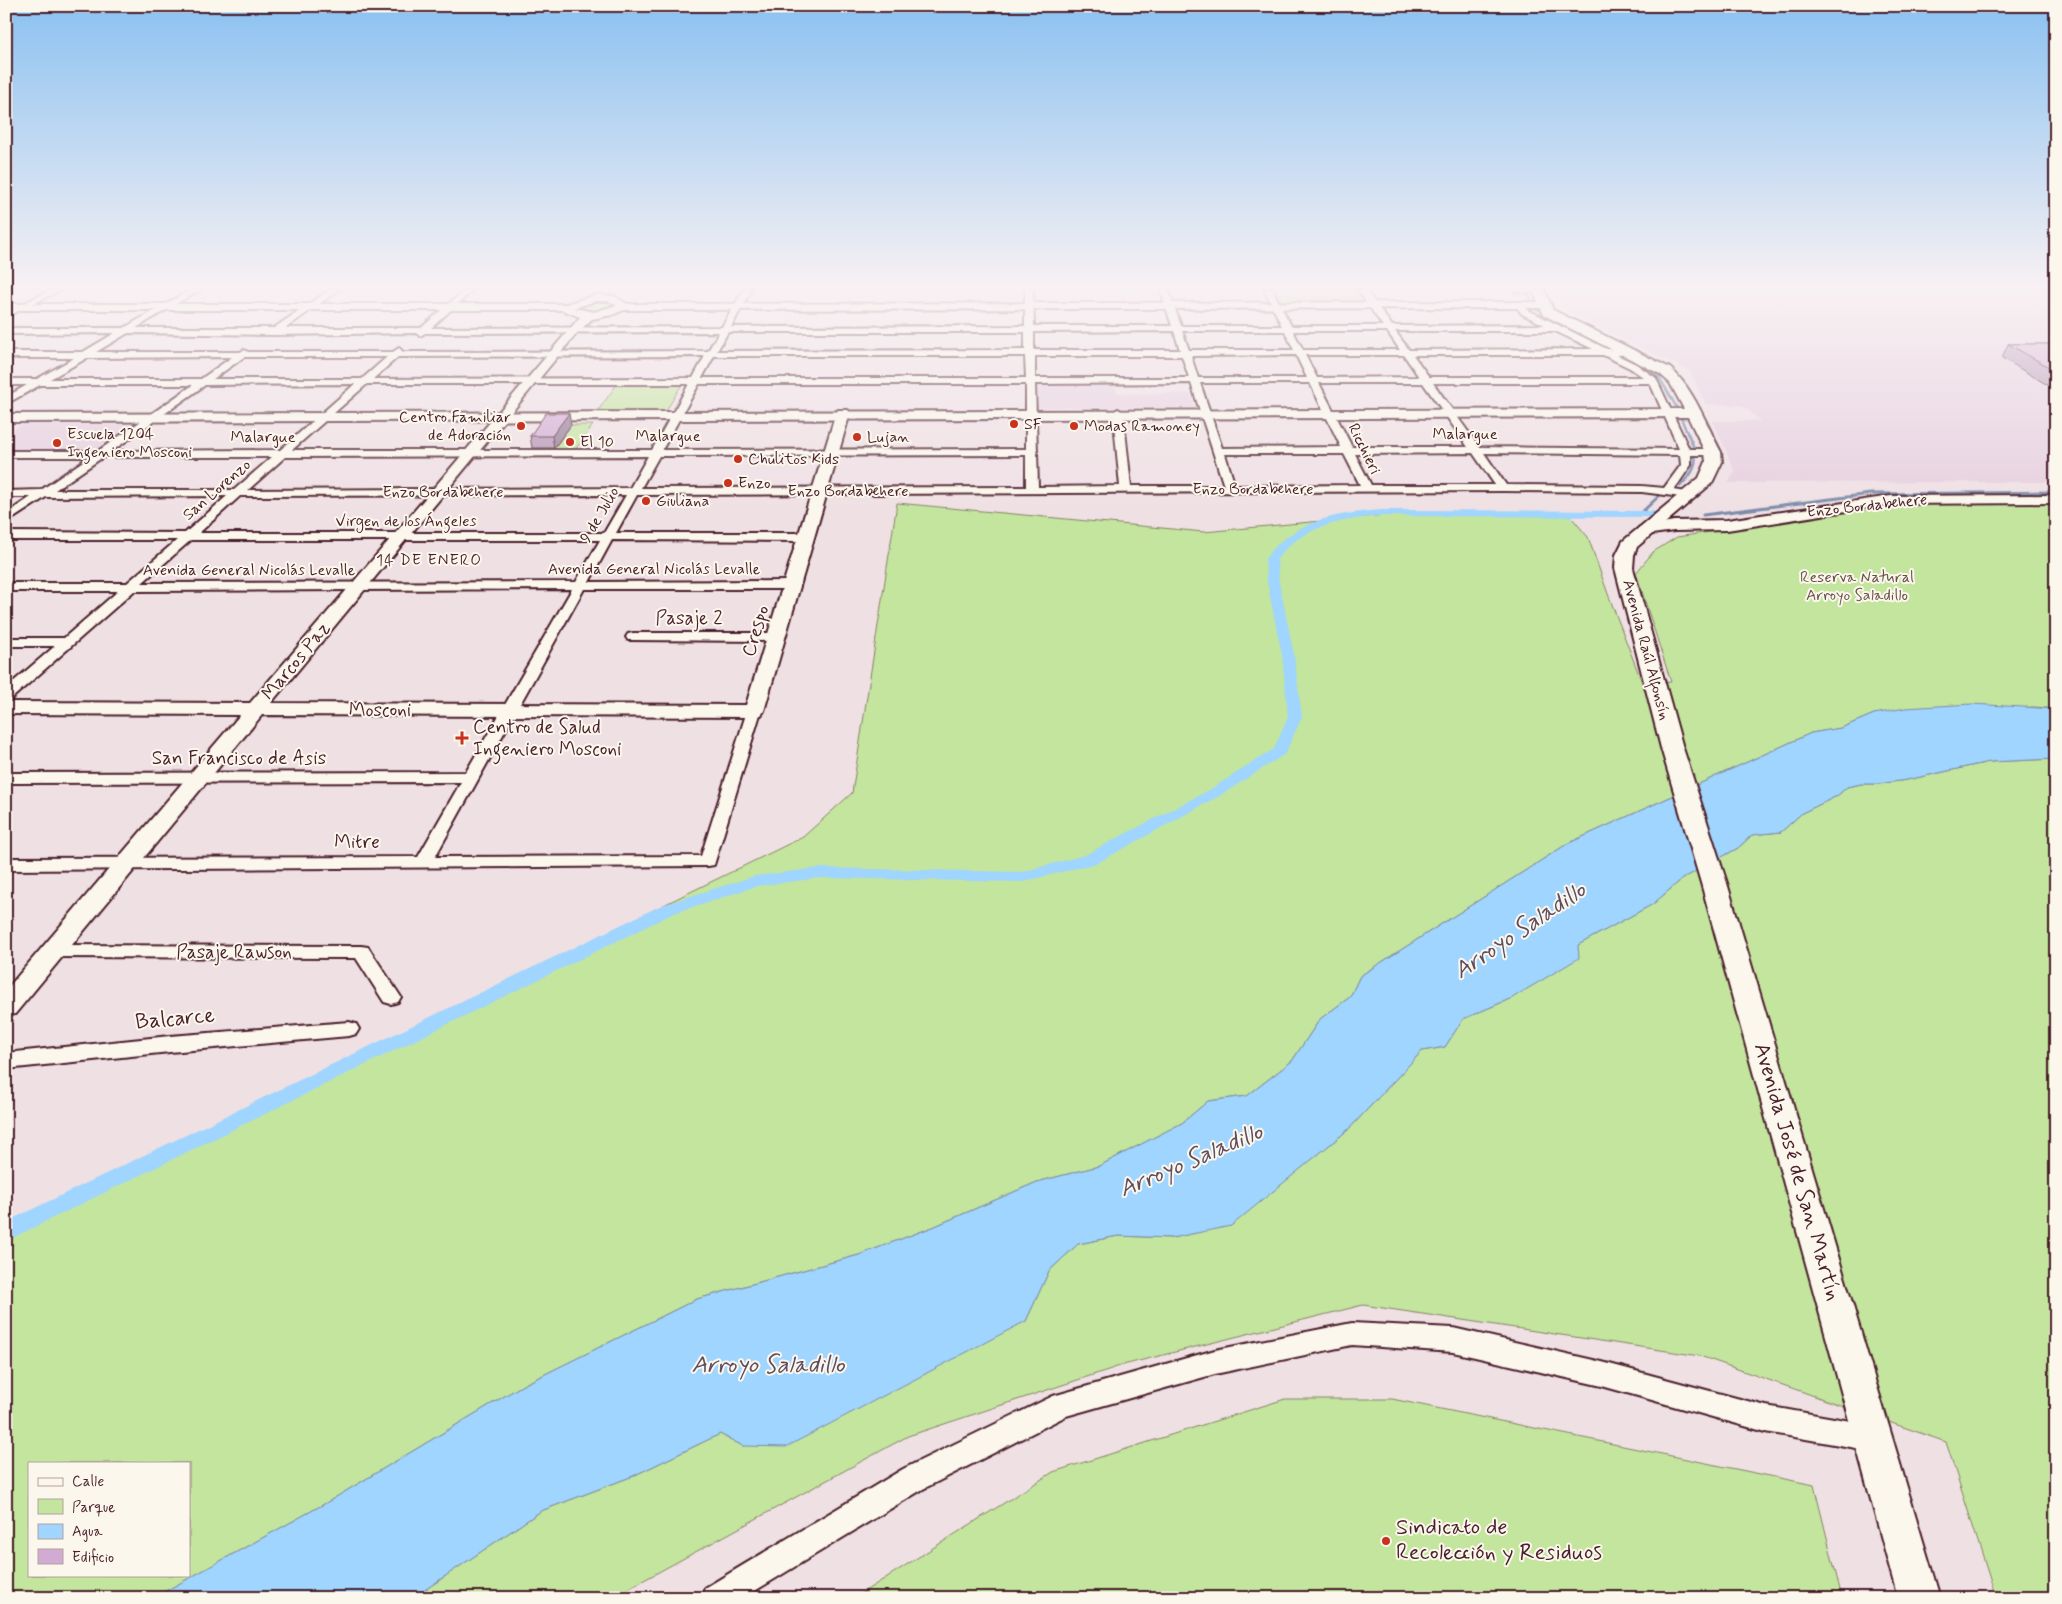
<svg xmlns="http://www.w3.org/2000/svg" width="2062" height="1604" font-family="Mynerve,sans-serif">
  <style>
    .built { fill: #e6d0df }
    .green { fill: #c3e59e; stroke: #868264; fill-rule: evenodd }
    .water { fill: #9fd5fe; stroke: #7d8caa }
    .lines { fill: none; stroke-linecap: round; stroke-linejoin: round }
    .stream-far1 { stroke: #7d8caa; stroke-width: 2.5 }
    .stream { stroke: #7d8caa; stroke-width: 3 }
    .canal { fill: #9fd5fe; fill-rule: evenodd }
    .minor-casing { stroke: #4a1f2b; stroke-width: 4 }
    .tertiary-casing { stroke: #4a1f2b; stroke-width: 4 }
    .secondary-casing { stroke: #4a1f2b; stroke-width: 4 }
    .minor { fill: #fbf7ec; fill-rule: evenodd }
    .tertiary { fill: #fbf7ec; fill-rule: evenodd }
    .secondary { fill: #fbf7ec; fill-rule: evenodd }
    .wall { fill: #b593b5; stroke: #4a1f2b }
    .shaded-wall { fill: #937894; stroke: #4a1f2b }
    .building { fill: #d2abd3; stroke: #4a1f2b }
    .poi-dot { fill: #c8321e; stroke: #fbf7ec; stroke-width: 2 }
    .labels { text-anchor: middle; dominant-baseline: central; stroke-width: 4; stroke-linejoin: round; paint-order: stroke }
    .far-poi-label { font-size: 16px; fill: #4a1f2b; stroke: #fbf7ec; text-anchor: start }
    .far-street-label { font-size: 16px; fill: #4a1f2b; stroke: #fbf7ec }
    .far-neighbourhood-label { font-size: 16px; letter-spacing: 1px; fill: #4a1f2b; stroke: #fbf7ec }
    .far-park-label { font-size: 16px; fill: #685048; stroke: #fbf7ec }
    .street-label { font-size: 19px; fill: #4a1f2b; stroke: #fbf7ec }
    .poi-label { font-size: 19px; fill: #4a1f2b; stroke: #fbf7ec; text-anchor: start }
    .near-street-label { font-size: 22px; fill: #4a1f2b; stroke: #fbf7ec }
    .near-poi-label { font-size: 22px; fill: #4a1f2b; stroke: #fbf7ec; text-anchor: start }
    .near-water-label { font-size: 24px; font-style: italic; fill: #5f4c60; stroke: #fbf7ec }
  </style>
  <rect width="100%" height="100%" fill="#efe0e4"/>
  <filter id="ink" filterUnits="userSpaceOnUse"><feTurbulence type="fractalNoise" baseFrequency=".02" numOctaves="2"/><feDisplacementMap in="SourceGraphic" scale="10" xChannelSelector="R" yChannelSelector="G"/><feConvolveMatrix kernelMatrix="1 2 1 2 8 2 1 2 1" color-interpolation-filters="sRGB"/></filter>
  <g filter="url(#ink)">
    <!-- built -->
    <g class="built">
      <polygon points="1114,289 1155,289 1160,302 1117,302"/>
      <polygon points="1557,289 2056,289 2056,482 1728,483 1735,472 1713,421 1761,421 1742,405 1706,404 1690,371 1563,310"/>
      <polygon points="1038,382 1113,383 1117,393 1191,394 1194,407 1038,407"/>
      <polygon points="22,424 133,425 94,452 6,453 6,434"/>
    </g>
    <!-- green -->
    <g class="green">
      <polygon points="1276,289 1352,289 1362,304 1284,304"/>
      <path d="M 595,300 L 607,300 L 618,304 C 608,319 585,312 571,308 Z"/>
      <polygon points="617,384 682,384 666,411 598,411"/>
      <polygon points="571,425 593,425 575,450 553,450"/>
      <path d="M 2056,502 L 2056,709 L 2035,707 L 1874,714 L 1841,728 L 1811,733 L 1567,844 L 1360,976 L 1350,997 L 1320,1019 L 1292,1061 L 1247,1096 L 1208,1101 L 1182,1123 L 1099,1166 L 1037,1182 L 933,1227 L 859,1255 L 697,1299 L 523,1385 L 326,1503 L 153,1598 L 6,1598 L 6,1226 L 803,837 L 852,793 L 897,503 L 1204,532 L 1407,513 L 1567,512 L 1588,537 L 1608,594 L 1643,685 L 1671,682 L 1636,573 L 1653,552 L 1677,537 L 1893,504 ZM 29,1463 L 189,1463 L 189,1575 L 29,1575 Z"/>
      <polygon points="2056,759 2056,1598 1996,1598 1946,1442 1700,1356 1363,1305 1123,1365 908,1436 611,1598 413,1598 541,1511 633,1476 720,1434 743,1446 1026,1321 1049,1271 1078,1244 1118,1236 1172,1238 1231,1225 1349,1129 1422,1051 1445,1047 1463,1019 1512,998 1539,981 1578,945 1653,904 1682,879 1738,848 1752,835 1781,832 1802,813 1837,796 1847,787 1861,784 1877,784 1907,780 1989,762"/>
      <polygon points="1285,1399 1392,1399 1814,1485 1842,1598 854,1598 1053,1472"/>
    </g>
    <!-- water -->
    <polygon class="water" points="1972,704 2056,709 2056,759 1989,762 1907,780 1877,784 1861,784 1847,787 1837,796 1802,813 1781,832 1752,835 1738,848 1682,879 1653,904 1578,945 1579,958 1512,998 1463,1019 1445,1047 1422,1051 1349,1129 1231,1226 1172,1238 1118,1236 1078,1244 1049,1271 1026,1321 786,1447 743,1446 720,1434 633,1476 541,1511 413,1598 153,1598 326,1503 523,1385 697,1299 859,1255 933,1227 1037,1182 1099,1166 1182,1123 1208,1101 1247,1096 1292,1061 1320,1019 1350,997 1360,976 1567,844 1811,733 1841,728 1874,714 1905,708"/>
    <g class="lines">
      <!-- stream-far1 -->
      <g class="stream-far1">
        <polyline points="1527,289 1532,303"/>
        <polyline points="1533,306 1549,316"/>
        <polyline points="1646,365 1659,377 1677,408"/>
        <polyline points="1681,418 1688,435"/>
      </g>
      <!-- stream -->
      <g class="stream">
        <polyline points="1688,434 1694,448"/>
        <path d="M 1680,486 C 1690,476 1697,468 1695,453"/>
        <polyline points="1640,514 1660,495"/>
        <polyline points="1703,515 1871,494 2056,492"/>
      </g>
      <!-- canal -->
      <path class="canal" d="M 1380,510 L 1653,511 L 1658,514 L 1653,517 L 1380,516 C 1340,520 1302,526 1277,559 L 1279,582 L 1294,655 L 1302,717 L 1285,754 L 1221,795 L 1097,863 L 1022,882 L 819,878 L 757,886 L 674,913 L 6,1241 L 6,1222 L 662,905 L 755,876 L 819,868 L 1022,872 L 1085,855 L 1211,789 L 1274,749 L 1288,717 L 1282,655 L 1267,582 L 1265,559 C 1294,520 1335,514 1380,510 Z"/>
      <!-- minor casing -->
      <g class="minor-casing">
        <g id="minor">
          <polygon points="53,289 63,289 6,317 6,312"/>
          <path d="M 192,289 L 201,289 L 136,328 L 274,328 L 331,289 L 340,289 L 286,328 L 421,328 L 466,289 L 474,289 L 431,328 L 722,327 L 744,289 L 752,289 L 731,327 L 1025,326 L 1025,289 L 1033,289 L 1034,326 L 1172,326 L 1160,289 L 1168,289 L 1181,326 L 1282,326 L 1264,289 L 1272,289 L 1291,326 L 1383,326 L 1357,289 L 1365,289 L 1392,326 L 1545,325 L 1522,314 L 1515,305 L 1519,303 L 1528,310 L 1607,349 L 1632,350 L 1632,354 L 1617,355 L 1636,364 L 1656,378 L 1689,449 L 1713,449 L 1718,452 L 1713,455 L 1691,455 L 1691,465 L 1674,490 L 1693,493 L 1695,495 L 1689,498 L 1642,492 L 1503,491 L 637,495 L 616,533 L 806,533 L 812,537 L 806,541 L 612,540 L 589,582 L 792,581 L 798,585 L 792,589 L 584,589 L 435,857 L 701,856 L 747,711 L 749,708 L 759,708 L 761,711 L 714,865 L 708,866 L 6,870 L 6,858 L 418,857 L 461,782 L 6,783 L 6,773 L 466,772 L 572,589 L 134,591 L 11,699 L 6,700 L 6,688 L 55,646 L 6,646 L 6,638 L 64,638 L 118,591 L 6,591 L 6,583 L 127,583 L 177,540 L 6,540 L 6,532 L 185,533 L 227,496 L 46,497 L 6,523 L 6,514 L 31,497 L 6,497 L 6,491 L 41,490 L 89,457 L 6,457 L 6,451 L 98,451 L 193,385 L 40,385 L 6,404 L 6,397 L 27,385 L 6,385 L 6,379 L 37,379 L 74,358 L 6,358 L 6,352 L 83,352 L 115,333 L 6,334 L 6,328 L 124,328 ZM 1174,331 L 1180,350 L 1034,350 L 1034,332 ZM 1182,331 L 1285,331 L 1294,350 L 1189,350 ZM 1293,331 L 1387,331 L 1400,350 L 1303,350 ZM 1395,331 L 1555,331 L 1593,349 L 1409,350 ZM 719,332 L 708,351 L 403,352 L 399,348 L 393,352 L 248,352 L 244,350 L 240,352 L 96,352 L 128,333 L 274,335 L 416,333 L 420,336 L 425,333 ZM 728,332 L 1025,332 L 1025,350 L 717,351 ZM 1296,355 L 1307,378 L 1198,378 L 1191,356 ZM 1305,355 L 1404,355 L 1419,377 L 1317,378 ZM 1413,355 L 1603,355 L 1630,368 L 1643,377 L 1429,377 ZM 705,356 L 693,378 L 373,379 L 398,357 ZM 714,356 L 1025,356 L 1026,378 L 702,378 ZM 1035,356 L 1182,356 L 1189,378 L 1035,378 ZM 232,357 L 201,379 L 50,379 L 87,358 ZM 244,357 L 387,357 L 362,379 L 213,379 ZM 1191,383 L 1224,486 L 1131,486 L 1123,412 L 1118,409 L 1113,412 L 1120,486 L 1038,487 L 1035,384 ZM 1200,383 L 1310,383 L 1341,447 L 1222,448 ZM 1319,383 L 1423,383 L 1468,447 L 1352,447 ZM 1433,383 L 1650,383 L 1679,449 L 1479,447 ZM 355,384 L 280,450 L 112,451 L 205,385 ZM 367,384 L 689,384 L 652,450 L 292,450 ZM 699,384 L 1026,384 L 1026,449 L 662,450 ZM 1473,453 L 1495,485 L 1371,485 L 1355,454 ZM 1484,453 L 1680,455 L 1681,465 L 1664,488 L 1642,486 L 1506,485 ZM 1225,454 L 1344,454 L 1360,485 L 1235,486 ZM 1026,455 L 1026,487 L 641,488 L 659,456 ZM 648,456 L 630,488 L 248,490 L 285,457 ZM 103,457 L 272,457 L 234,490 L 55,490 ZM 626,495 L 604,533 L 199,533 L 240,496 ZM 191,540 L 600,540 L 576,582 L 142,583 Z"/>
          <polygon points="1515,289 1538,289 1542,291 1538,293 1518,292 1515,292"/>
          <polygon points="633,633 776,633 783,637 776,641 628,640 626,637 628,634"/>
          <polygon points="53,945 361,946 368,947 401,997 398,1002 391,1004 384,1002 356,958 53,957 46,956 44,951 46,946"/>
          <polygon points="349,1022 356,1024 359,1029 356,1034 349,1036 170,1052 6,1069 6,1053 170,1036"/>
          <polygon points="1352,1323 1453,1328 1602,1362 1766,1406 1873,1425 1882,1429 1886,1438 1882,1447 1873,1451 1766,1432 1602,1386 1453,1352 1352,1345 1215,1374 1066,1416 923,1489 743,1598 701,1598 705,1588 903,1469 1053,1396 1215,1350"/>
        </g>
      </g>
      <!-- tertiary casing -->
      <g class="tertiary-casing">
        <g id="tertiary">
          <path d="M 596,295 L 614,296 L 627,304 L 1544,302 L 1549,305 L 1544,308 L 624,310 L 612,315 L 592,319 L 577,333 L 271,703 L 746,705 L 836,413 L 838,410 L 848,410 L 850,413 L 764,711 L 761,715 L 754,717 L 262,715 L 15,1014 L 6,1016 L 6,990 L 240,715 L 6,714 L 6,702 L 250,703 L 580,317 L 562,310 L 6,310 L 6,304 L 566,304 ZM 596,301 L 608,301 L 617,305 L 594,312 L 574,308 Z"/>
          <polygon points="2056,495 2056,503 1891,504 1727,530 1674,531 1645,535 1640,533 1637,530 1640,527 1674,521 1727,520 1891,496"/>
        </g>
      </g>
      <!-- secondary casing -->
      <g class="secondary-casing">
        <path id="secondary" d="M 1532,289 L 1544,289 L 1553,310 L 1670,368 C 1694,389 1706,424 1721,452 L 1722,462 L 1712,483 L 1637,547 L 1634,555 L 1633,568 L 1683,748 L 1727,883 L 1940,1598 L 1898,1598 L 1701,883 L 1661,748 L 1615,568 L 1616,555 L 1623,541 L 1699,478 L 1706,462 L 1705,452 L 1688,417 L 6,422 L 6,414 L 1684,409 L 1670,383 L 1660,374 L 1544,315 Z"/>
      </g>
      <!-- minor -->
      <use href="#minor" class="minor"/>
      <!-- tertiary -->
      <use href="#tertiary" class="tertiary"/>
      <!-- secondary -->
      <use href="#secondary" class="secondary"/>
    </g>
    <!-- wall -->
    <g class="wall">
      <polygon points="2008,344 2056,344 2056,390 2002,358"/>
      <polygon points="571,425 554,448 532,448 530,436"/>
    </g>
    <!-- shaded-wall -->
    <polygon class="shaded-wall" points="569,413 571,425 554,448 552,436"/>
    <!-- building -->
    <g class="building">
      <polygon points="2008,344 2056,344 2056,371"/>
      <polygon points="546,413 569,413 552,436 530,436"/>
    </g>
  </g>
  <!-- sky -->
  <linearGradient id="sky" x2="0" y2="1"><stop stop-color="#8bc1f1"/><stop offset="0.56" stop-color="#f8f1f3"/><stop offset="1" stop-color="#f8f1f3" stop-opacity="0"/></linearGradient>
  <rect width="2062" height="513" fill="url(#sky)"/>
  <!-- markers -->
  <g class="poi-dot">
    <circle cx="1014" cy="424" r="5"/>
    <circle cx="521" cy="426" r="5"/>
    <circle cx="1074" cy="426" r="5"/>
    <circle cx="857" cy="437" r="5"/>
    <circle cx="570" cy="442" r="5"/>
    <circle cx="57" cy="443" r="5"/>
    <circle cx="738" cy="459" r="5"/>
    <circle cx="728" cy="483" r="5"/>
    <circle cx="646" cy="501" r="5"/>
    <path d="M459.5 730.5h5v5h5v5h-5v5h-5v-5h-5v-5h5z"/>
    <circle cx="1386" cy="1541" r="5"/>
  </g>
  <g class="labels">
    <!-- far-poi labels -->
    <g class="far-poi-label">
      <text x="511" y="417" text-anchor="end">Centro Familiar<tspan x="511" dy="18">de Adoración</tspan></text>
      <text x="1024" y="424">SF</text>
      <text x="1084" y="426">Modas Ramoney</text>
      <text x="67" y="434">Escuela 1204<tspan x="67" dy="18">Ingeniero Mosconi</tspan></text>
      <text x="867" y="437">Lujan</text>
      <text x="580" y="442">El 10</text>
      <text x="748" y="459">Chulitos Kids</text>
      <text x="738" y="483">Enzo</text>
      <text x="656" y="501">Giuliana</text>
    </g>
    <!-- far-street labels -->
    <g class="far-street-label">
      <text x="1465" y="434">Malargue</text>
      <text x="668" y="436">Malargue</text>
      <text x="263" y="437">Malargue</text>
      <text transform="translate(1364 449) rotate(64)">Ricchieri</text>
      <text x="1253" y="489">Enzo Bordabehere</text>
      <text transform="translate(217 490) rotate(-41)">San Lorenzo</text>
      <text x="848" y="491">Enzo Bordabehere</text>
      <text x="443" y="492">Enzo Bordabehere</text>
      <text transform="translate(1867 506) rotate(-6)">Enzo Bordabehere</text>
      <text transform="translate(600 515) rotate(-60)">9 de Julio</text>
      <text x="406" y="521">Virgen de los Ángeles</text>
      <text x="654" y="569">Avenida General Nicolás Levalle</text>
      <text x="249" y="570">Avenida General Nicolás Levalle</text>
      <text transform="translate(1646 650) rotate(75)">Avenida Raúl Alfonsín</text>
    </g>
    <!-- far-neighbourhood labels -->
    <g class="far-neighbourhood-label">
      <text x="429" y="560">14 DE ENERO</text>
    </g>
    <!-- far-park labels -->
    <g class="far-park-label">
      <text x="1857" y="577">Reserva Natural<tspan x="1857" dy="18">Arroyo Saladillo</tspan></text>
    </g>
    <!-- street labels -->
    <g class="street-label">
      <text x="689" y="618">Pasaje 2</text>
      <text transform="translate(756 631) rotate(-73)">Crespo</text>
      <text transform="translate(296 661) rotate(-50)">Marcos Paz</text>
      <text x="380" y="710">Mosconi</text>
      <text x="239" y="758">San Francisco de Asis</text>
      <text x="357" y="842">Mitre</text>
      <text x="234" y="952">Pasaje Rawson</text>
    </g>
    <!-- poi labels -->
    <g class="poi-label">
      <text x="473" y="727">Centro de Salud<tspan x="473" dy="22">Ingeniero Mosconi</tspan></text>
    </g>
    <!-- near-street labels -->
    <g class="near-street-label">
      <text transform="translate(175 1019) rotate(-5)">Balcarce</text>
      <text transform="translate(1797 1172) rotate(74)">Avenida José de San Martín</text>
    </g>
    <!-- near-poi labels -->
    <g class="near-poi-label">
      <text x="1396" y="1528">Sindicato de<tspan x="1396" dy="25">Recolección y Residuos</tspan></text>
    </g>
    <!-- near-water labels -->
    <g class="near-water-label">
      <text transform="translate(1520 931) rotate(-34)">Arroyo Saladillo</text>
      <text transform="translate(1191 1161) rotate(-23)">Arroyo Saladillo</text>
      <text x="768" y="1365">Arroyo Saladillo</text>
    </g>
  </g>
  <!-- margin -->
  <rect width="2062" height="1604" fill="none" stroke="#fbf7ec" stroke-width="25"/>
  <rect x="12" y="12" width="2037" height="1579" fill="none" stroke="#4a1f2b" stroke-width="2" filter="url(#ink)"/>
  <!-- legend -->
  <rect x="28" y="1462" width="162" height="115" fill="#fbf7ec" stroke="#b4a19f"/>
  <rect x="38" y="1478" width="25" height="8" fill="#fbf7ec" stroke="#b4a19f"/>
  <text x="72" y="1486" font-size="15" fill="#4a1f2b">Calle</text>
  <rect x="38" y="1499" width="25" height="15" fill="#c3e59e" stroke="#b4a19f"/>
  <text x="72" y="1512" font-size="15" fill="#4a1f2b">Parque</text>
  <rect x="38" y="1524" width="25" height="15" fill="#9fd5fe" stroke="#b4a19f"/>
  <text x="72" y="1536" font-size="15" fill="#4a1f2b">Agua</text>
  <rect x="38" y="1549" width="25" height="15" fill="#d2abd3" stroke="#b4a19f"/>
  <text x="72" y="1562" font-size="15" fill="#4a1f2b">Edificio</text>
</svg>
